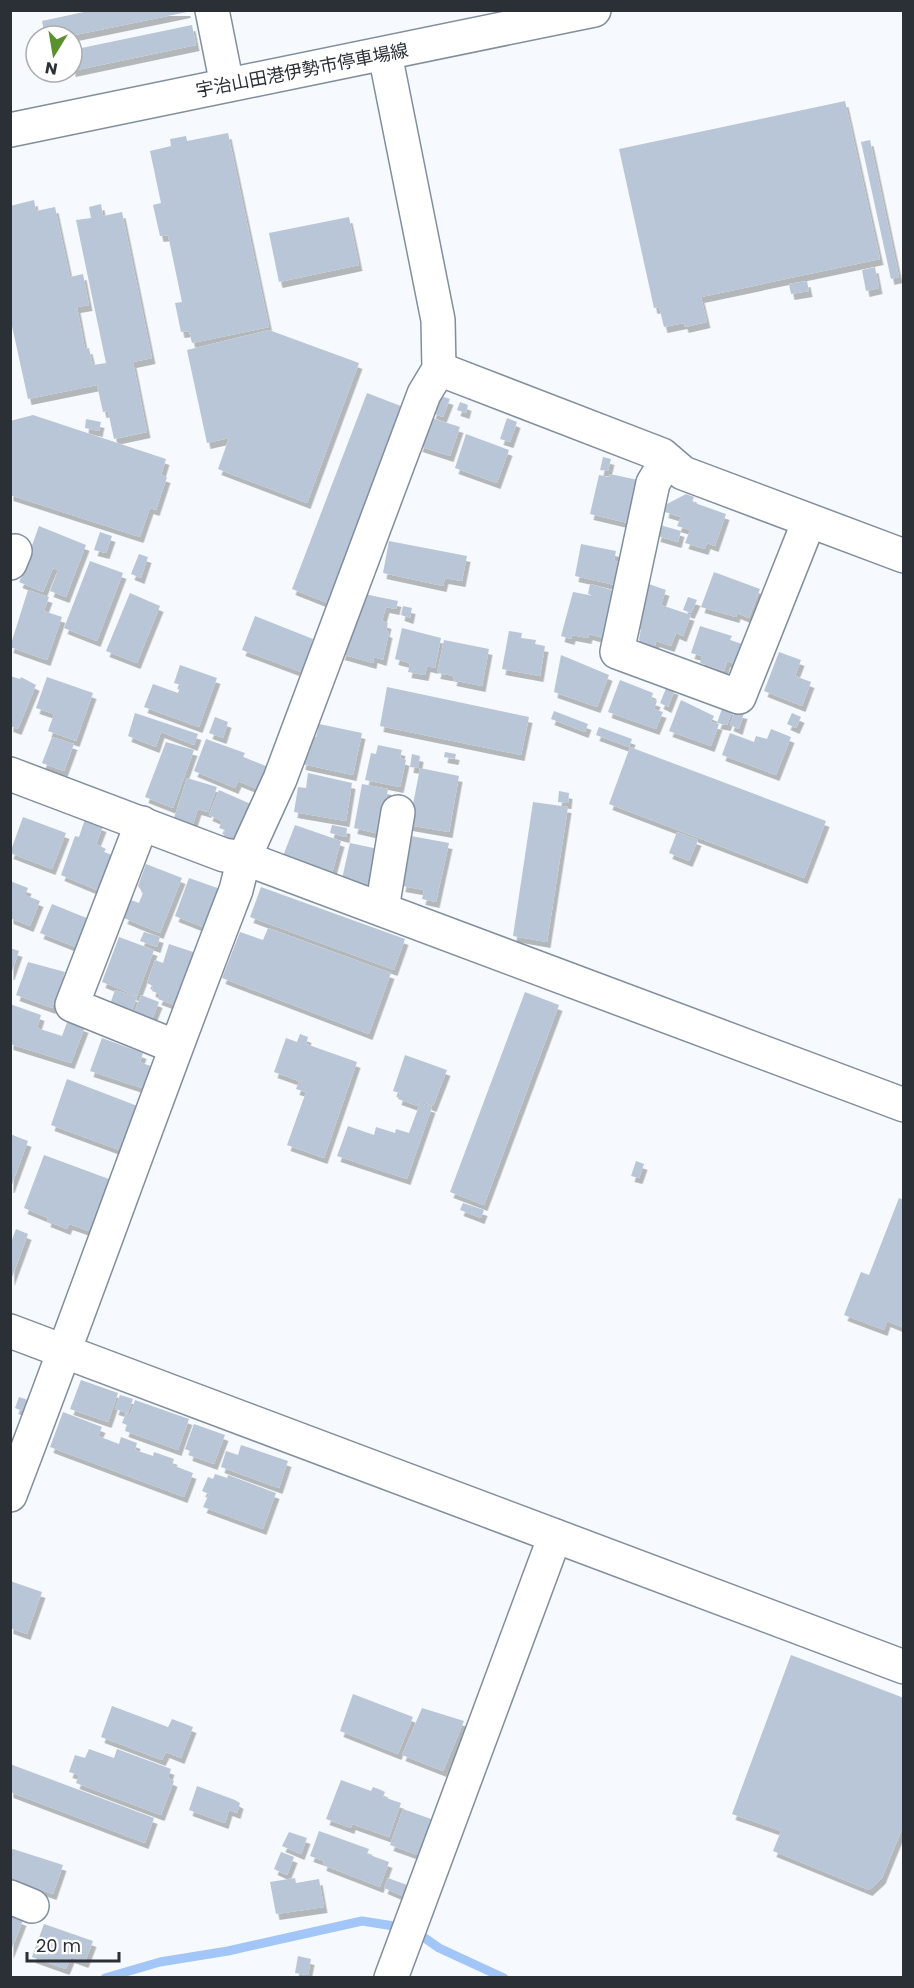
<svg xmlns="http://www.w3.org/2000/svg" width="914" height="1988" font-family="Poppins,'Noto Sans JP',sans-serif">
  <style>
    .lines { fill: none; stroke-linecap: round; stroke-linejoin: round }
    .stream { stroke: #a1c6f7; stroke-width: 9 }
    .building { fill: #b9c6d7; filter: url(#shadow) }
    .minor-casing { stroke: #818e9e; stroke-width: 36 }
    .major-casing { stroke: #818e9e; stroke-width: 36 }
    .minor { stroke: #fff; stroke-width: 33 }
    .major { stroke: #fff; stroke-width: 33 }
    .labels { text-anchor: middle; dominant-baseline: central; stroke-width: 4.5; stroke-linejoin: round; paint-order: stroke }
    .street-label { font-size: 18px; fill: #2b3037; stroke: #fff }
  </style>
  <defs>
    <filter id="shadow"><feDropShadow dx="3.5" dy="6" stdDeviation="0" flood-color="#0004"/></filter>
  </defs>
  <rect width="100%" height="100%" fill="#f6f9fd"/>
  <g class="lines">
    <!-- stream -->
    <polyline class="stream" points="105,1978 160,1962 228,1951 362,1921 394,1926 422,1936 439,1948 504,1978"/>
  </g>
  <!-- building -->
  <g class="building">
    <polygon points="93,10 187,10 187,12 70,36 45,36 42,21"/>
    <polygon points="192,25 196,45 72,71 72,50"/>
    <polygon points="845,101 880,259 701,297 707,322 685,327 684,323 664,327 659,307 654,308 619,149"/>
    <polygon points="228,133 269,327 192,343 189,331 181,332 175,303 182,302 168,235 160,236 153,205 161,203 150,151 171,146 170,139 186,136 187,141"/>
    <polygon points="870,140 899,277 891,279 861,142"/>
    <polygon points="34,200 36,211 55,207 70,277 83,274 89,305 77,307 85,349 89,348 93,365 106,363 76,220 91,218 89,207 101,204 103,216 122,212 152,358 133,362 147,432 114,439 108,411 103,412 97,385 28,399 10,317 10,206"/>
    <polygon points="349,217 359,265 279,282 269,233"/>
    <polygon points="875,267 879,288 866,291 862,270"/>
    <polygon points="807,281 809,291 791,294 789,284"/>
    <polygon points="269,330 359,363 307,503 218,469 229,438 207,443 187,350"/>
    <polygon points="367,393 406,408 330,604 292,589"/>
    <polygon points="438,395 450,399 443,417 432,413"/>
    <polygon points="460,402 468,405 466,413 457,410"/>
    <polygon points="33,415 166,459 161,475 167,477 156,510 150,508 140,537 10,495 10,421"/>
    <polygon points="429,417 460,427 450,456 419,446"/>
    <polygon points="507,418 517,422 510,442 500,439"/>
    <polygon points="86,419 101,422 99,431 85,428"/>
    <polygon points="466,434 509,450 497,483 455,468"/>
    <polygon points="603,457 611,459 608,471 600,470"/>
    <polygon points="610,474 638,480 628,523 590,514 599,475 609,477"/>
    <polygon points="686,494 694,497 692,502 726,514 715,546 707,543 705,549 685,543 690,530 677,526 681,517 665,512 667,504"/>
    <polygon points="660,525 681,531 678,542 657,536"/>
    <polygon points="39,526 86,545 66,597 50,591 58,570 53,568 43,592 19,582 33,552 30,551"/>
    <polygon points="100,532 112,536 106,553 94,550"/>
    <polygon points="389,541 467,556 462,581 445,578 443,586 383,573"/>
    <polygon points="581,544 616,551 614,561 620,562 615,585 575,576"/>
    <polygon points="139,554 148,557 141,578 131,574"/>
    <polygon points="90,561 123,573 97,641 64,628"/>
    <polygon points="714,572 760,589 749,618 737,613 736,617 701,607"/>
    <polygon points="646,583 666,590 661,605 691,615 683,636 676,633 671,646 656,641 654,650 642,646 639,639 641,630 636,628 645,605 640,603"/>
    <polygon points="590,584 612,590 603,638 589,634 588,638 572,635 571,639 561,636 573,592 594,596 588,594"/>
    <polygon points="28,590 49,597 44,611 62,617 47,660 10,647"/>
    <polygon points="130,593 160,606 137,663 106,651"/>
    <polygon points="364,594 398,601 396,609 386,607 382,621 388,623 386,631 389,632 383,660 374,657 373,663 341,654"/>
    <polygon points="688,597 697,600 691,613 683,610"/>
    <polygon points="403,606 412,608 410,618 401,615"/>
    <polygon points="255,616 313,639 309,651 317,655 308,679 299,676 301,672 242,650"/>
    <polygon points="700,626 732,636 730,640 745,645 738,665 727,661 724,671 700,663 702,656 691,653"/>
    <polygon points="402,628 441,638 435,668 427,666 425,675 408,672 410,663 395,659"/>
    <polygon points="509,631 522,633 521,638 536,640 535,644 545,646 540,676 502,669"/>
    <polygon points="444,640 489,649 482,686 453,680 454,676 437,673"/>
    <polygon points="779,652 801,660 795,676 811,682 802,706 764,691"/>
    <polygon points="561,655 609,675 597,707 554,692"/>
    <polygon points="180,665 217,678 199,727 144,707 153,684 178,693 181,685 174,683"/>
    <polygon points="10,676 20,679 21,677 36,685 18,729 10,726"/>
    <polygon points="47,677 93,693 76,741 48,731 54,714 36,708"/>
    <polygon points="620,680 653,693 651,699 657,701 654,709 663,712 656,729 608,712"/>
    <polygon points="667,686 675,689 668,707 660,703"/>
    <polygon points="387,687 529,717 521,755 380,726"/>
    <polygon points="681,700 714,716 711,722 719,724 711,746 669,731"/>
    <polygon points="723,706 733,710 727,725 717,723"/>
    <polygon points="554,711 588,724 585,732 551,719"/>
    <polygon points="735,711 744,713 739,729 730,725"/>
    <polygon points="135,713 198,734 194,745 161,732 156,747 128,736"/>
    <polygon points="792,713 801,717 796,728 787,724"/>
    <polygon points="215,717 228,722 223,738 209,733"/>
    <polygon points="319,724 362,733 353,775 302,764 307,735 316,737"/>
    <polygon points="599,727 632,739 629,747 596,735"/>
    <polygon points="771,729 791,737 776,775 722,755 730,733 754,742 756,736 767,739"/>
    <polygon points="52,737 74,744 64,771 42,763"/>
    <polygon points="206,739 245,753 243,757 271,768 262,791 238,781 235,788 194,771"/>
    <polygon points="166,742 194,750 173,808 145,797"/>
    <polygon points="378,745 402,750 400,758 406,760 400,787 365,780 371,753 376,754"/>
    <polygon points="630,747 826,821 804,878 609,804"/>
    <polygon points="445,752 456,754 455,759 444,757"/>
    <polygon points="412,754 420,756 418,768 410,767"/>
    <polygon points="420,768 459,776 449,832 409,825"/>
    <polygon points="308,773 352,783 346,821 294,812 298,787 306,788"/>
    <polygon points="187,778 217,787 208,812 198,809 192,827 173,821"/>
    <polygon points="362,784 388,789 380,834 354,828"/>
    <polygon points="219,790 253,805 238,844 223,838 225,830 219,828 222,821 209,815"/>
    <polygon points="559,791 569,793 568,803 558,802"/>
    <polygon points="533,802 568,807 547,942 513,936"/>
    <polygon points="23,817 66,833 52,869 10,853"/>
    <polygon points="85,819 103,826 96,844 106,849 104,852 112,855 97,890 61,875 75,836 79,837"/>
    <polygon points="295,825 341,841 332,873 283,856"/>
    <polygon points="332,825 347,828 346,837 330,833"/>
    <polygon points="677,832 698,840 689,861 669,853"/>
    <polygon points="411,836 449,843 436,902 422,899 424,890 402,886"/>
    <polygon points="350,843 378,849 370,885 342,879"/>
    <polygon points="146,864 182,878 160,933 124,918 131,900 139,903 143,893 138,886"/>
    <polygon points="189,878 223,890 208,929 175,916"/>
    <polygon points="10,881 28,888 25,895 40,901 30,926 10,918"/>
    <polygon points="261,887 405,939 394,970 250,917"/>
    <polygon points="52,904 89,919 78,948 40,933"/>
    <polygon points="268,928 391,973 369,1034 222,978 240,932 263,940"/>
    <polygon points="144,932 160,937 157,947 140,941"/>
    <polygon points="119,937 154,950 137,996 102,982"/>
    <polygon points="169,944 199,954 180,1007 158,999 160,994 152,991 153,986 147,983 155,960 163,963"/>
    <polygon points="10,948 19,951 11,974 10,974"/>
    <polygon points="28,962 65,972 52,1008 16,995"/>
    <polygon points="115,990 137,997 130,1015 109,1007"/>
    <polygon points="525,992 559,1005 484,1205 450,1192"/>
    <polygon points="141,995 159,1002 151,1022 133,1015"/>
    <polygon points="10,1004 41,1015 37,1028 62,1036 68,1020 85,1027 71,1063 10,1044"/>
    <polygon points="300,1034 308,1037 306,1044 357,1062 324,1158 287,1145 306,1092 296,1089 299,1081 274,1072 286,1038 297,1042"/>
    <polygon points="102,1038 143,1053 140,1062 153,1067 145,1089 90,1071"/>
    <polygon points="405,1055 447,1070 433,1106 420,1101 418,1106 398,1099 400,1093 393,1091"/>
    <polygon points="67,1079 140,1107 122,1151 51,1125"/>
    <polygon points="420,1103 432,1107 407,1179 337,1156 348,1126 374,1135 376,1127 395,1133 396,1129 409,1133"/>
    <polygon points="10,1134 28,1141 11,1187 10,1187"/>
    <polygon points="44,1155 117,1182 98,1234 69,1224 67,1229 47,1221 48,1218 24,1208"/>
    <polygon points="636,1161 644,1164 639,1178 631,1176"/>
    <polygon points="899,1198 904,1200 904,1328 887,1321 884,1330 844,1315 861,1272 869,1275"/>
    <polygon points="463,1203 484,1210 481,1218 460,1210"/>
    <polygon points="16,1229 28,1234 11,1280 10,1245"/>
    <polygon points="81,1380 118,1393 108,1422 70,1409"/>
    <polygon points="120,1395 133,1399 128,1413 115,1409"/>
    <polygon points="19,1397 34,1402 30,1414 15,1408"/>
    <polygon points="135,1400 189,1419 178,1450 125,1431 127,1425 122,1423 126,1413 130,1415"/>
    <polygon points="63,1412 102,1427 98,1436 119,1444 121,1437 137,1443 135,1450 153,1456 154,1452 174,1459 172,1465 193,1473 184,1497 50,1447"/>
    <polygon points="194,1424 225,1435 214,1464 189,1455 190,1451 185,1449"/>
    <polygon points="241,1445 288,1461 279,1488 221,1467 226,1451 238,1455"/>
    <polygon points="215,1474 227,1478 228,1475 276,1493 263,1529 203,1507 209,1494 202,1491 208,1477 213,1479"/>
    <polygon points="10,1581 42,1592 27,1634 10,1628"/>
    <polygon points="791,1655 904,1698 904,1824 882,1878 869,1890 773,1851 781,1831 732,1814"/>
    <polygon points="353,1694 413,1717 398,1754 340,1731"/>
    <polygon points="112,1706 168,1727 172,1719 193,1727 181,1758 166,1752 162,1760 101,1737"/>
    <polygon points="422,1708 464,1721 443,1771 402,1755"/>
    <polygon points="89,1749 114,1758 117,1749 171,1769 168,1778 174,1781 161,1815 76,1783 79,1775 69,1772 75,1755 85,1758"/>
    <polygon points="10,1764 154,1818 145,1843 10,1792"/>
    <polygon points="341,1780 371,1791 373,1787 381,1790 385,1792 383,1797 401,1803 389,1837 352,1824 351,1828 326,1819"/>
    <polygon points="197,1786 235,1800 240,1803 237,1813 229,1810 225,1823 189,1810"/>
    <polygon points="403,1809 431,1819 418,1855 390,1845"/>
    <polygon points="319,1831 369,1849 367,1854 389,1862 380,1887 323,1865 324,1861 310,1856"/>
    <polygon points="289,1832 307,1838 301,1854 282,1846"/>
    <polygon points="13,1849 63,1865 53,1894 10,1879 10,1851"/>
    <polygon points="281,1852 294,1857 287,1875 274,1869"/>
    <polygon points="295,1878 296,1883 319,1879 324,1907 276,1914 270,1882"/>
    <polygon points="388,1878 407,1885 403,1896 384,1888"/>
    <polygon points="10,1915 23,1920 10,1953"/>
    <polygon points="44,1924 93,1941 85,1962 71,1957 66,1969 32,1957"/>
    <polygon points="298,1956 311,1959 308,1975 295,1973"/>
  </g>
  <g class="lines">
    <!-- minor casing -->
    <g class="minor-casing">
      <g id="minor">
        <polyline points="212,10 227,85"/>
        <polyline points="439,369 662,455 683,473 904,556"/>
        <polyline points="667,460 653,483 617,652 739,697 809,521"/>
        <polyline points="10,563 15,551"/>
        <polyline points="10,774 224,855 244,858 904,1105"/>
        <polyline points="142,823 72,1005 176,1047"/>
        <polyline points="382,909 398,812"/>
        <polyline points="10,1331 904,1667"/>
        <path d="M 10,1495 C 87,1294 158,1091 236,890 L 244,858 L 280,779 L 424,394 L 439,369 L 438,320 L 385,54"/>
        <polyline points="10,1897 32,1906"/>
        <polyline points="391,1978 555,1536"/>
      </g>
    </g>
    <!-- major casing -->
    <g class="major-casing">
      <polyline id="major" points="10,130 594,10"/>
    </g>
    <!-- minor -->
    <use href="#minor" class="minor"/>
    <!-- major -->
    <use href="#major" class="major"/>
  </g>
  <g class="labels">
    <!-- street labels -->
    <g class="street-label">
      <text transform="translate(302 70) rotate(-11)">宇治山田港伊勢市停車場線</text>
    </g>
  </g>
  <!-- border -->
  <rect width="914" height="1988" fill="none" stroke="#2b3037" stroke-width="24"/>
  <!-- north arrow -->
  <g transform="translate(54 54) rotate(191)"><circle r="28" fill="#ffffff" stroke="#aaacaf" stroke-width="1.5"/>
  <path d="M0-4.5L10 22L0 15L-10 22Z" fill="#5b912d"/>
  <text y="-9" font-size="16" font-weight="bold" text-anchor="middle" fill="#2b3037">N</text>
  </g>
  <!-- scale -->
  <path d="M27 1952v9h92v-9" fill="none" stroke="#2b3037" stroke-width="3"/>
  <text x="36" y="1952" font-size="18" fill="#2b3037" stroke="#ffffff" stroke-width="4.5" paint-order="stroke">20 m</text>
</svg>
